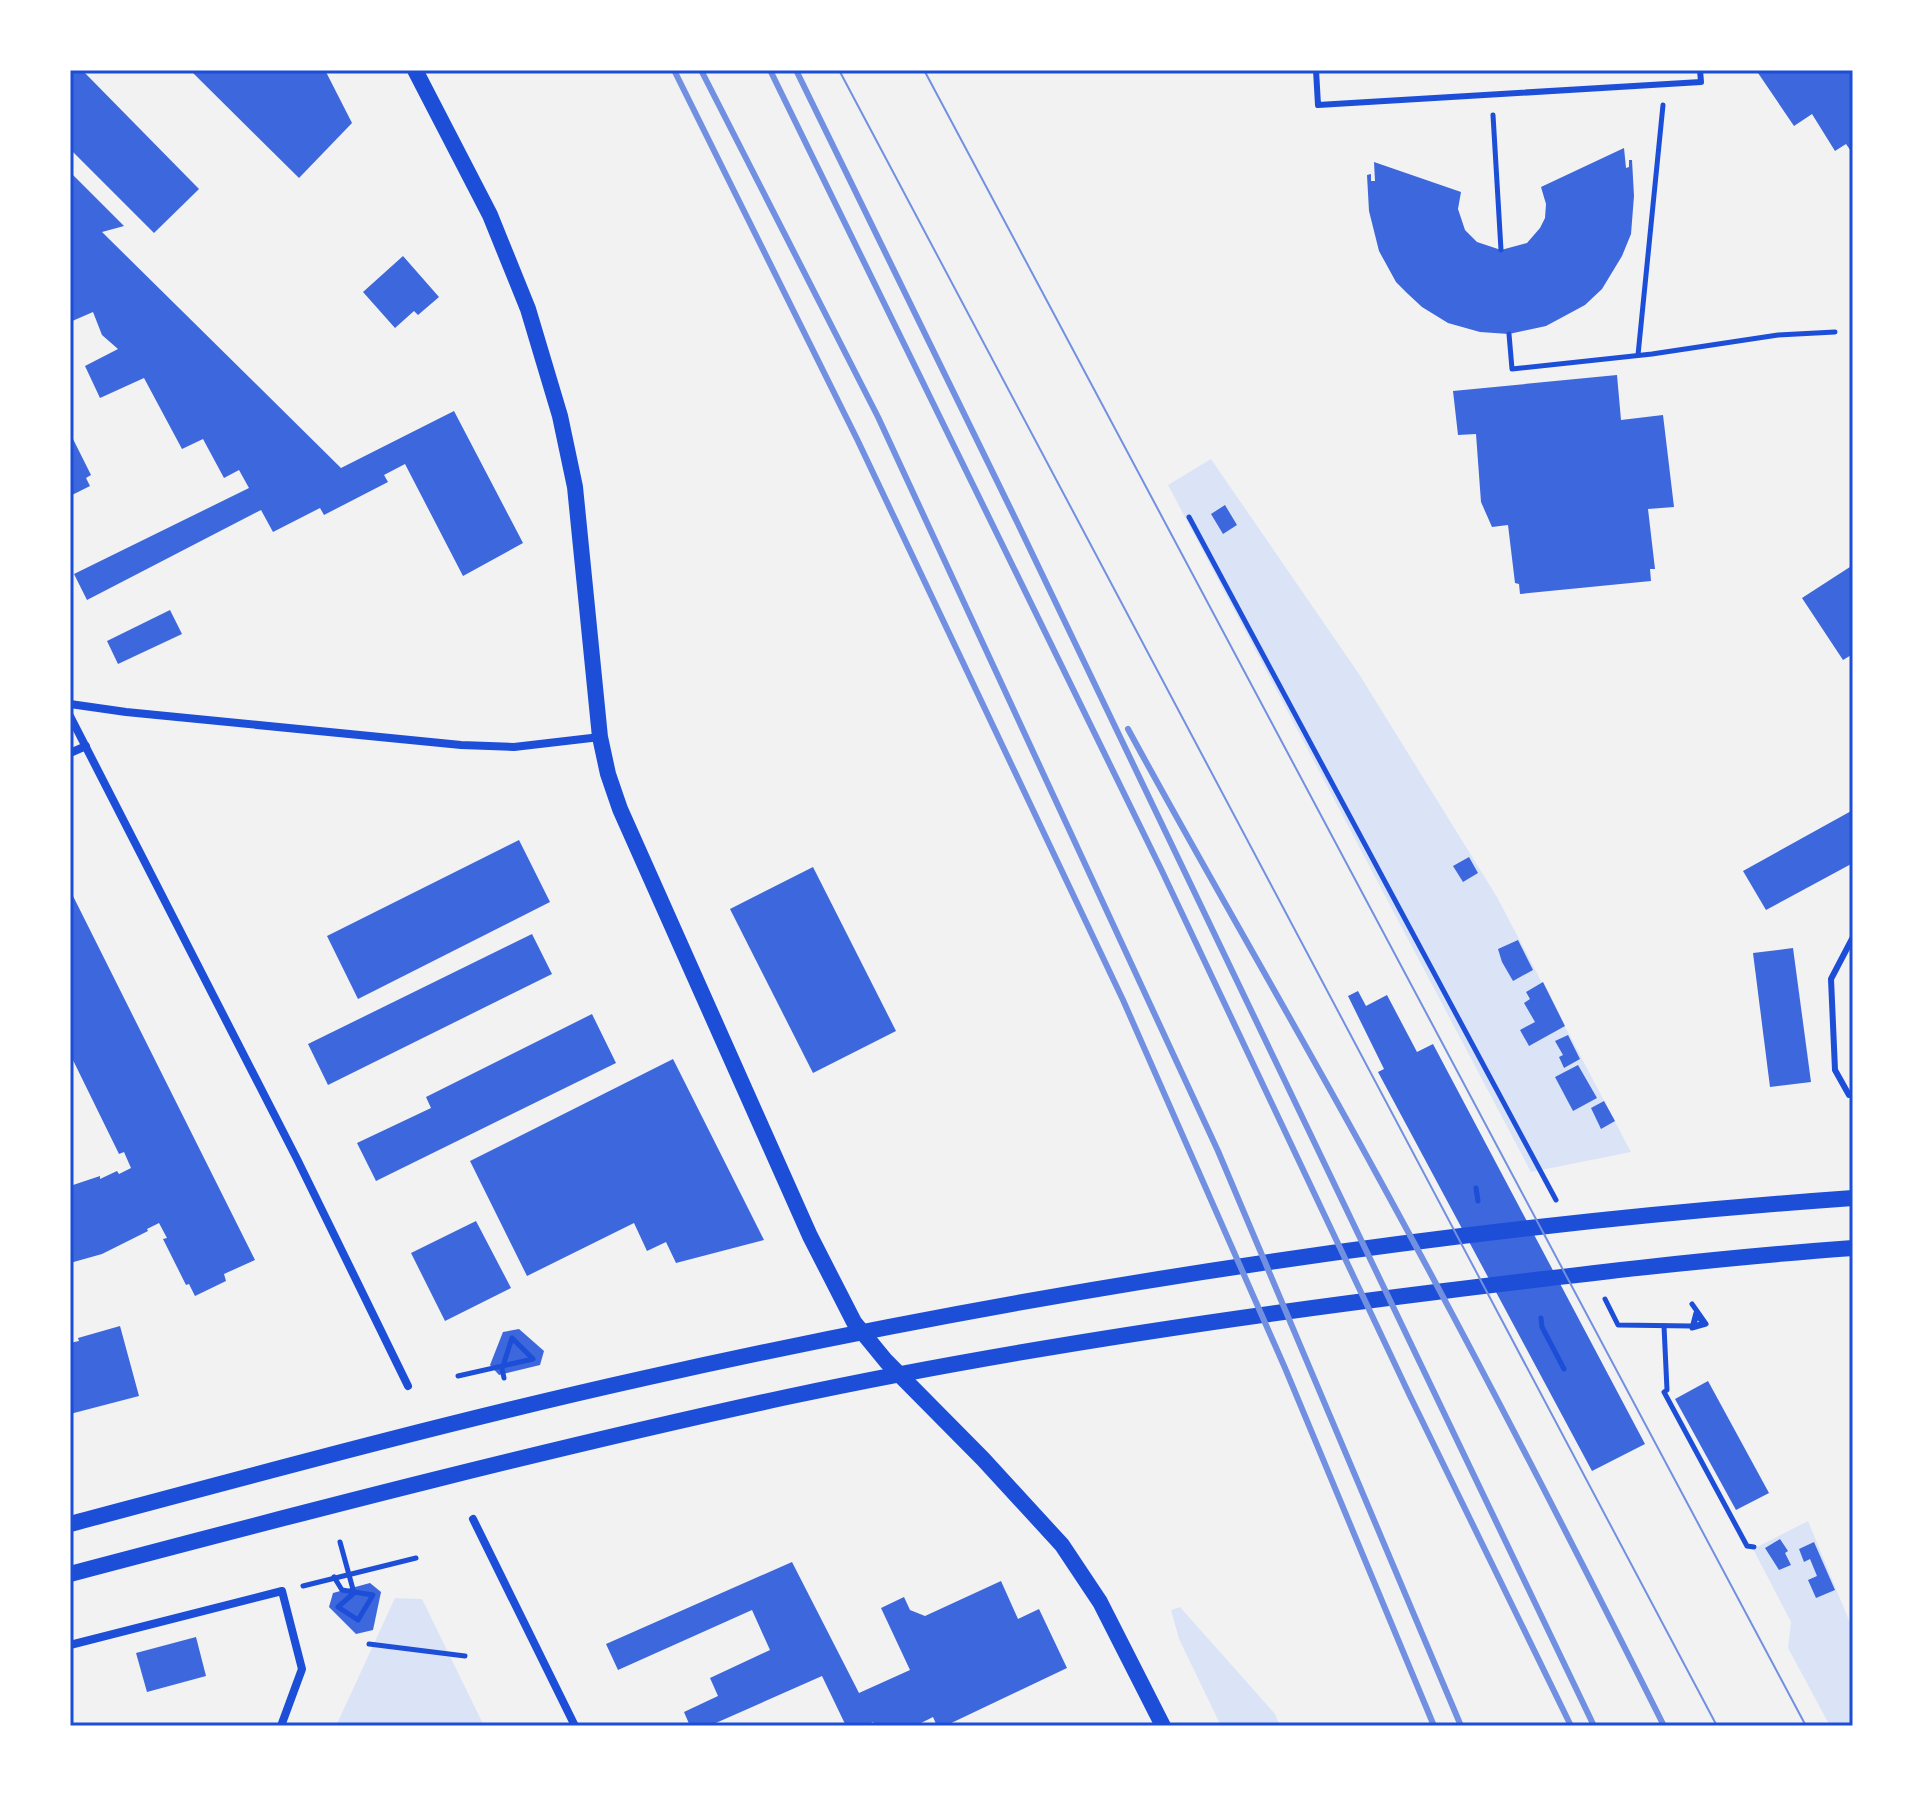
<svg xmlns="http://www.w3.org/2000/svg" width="1923" height="1796" font-family="Lora,serif">
  <style>
    .green { fill: #dbe4f7 }
    .building { fill: #3d67dc }
    .lines { fill: none; stroke-linecap: round; stroke-linejoin: round }
    .path { stroke: #1d4ed8; stroke-width: 5 }
    .service { stroke: #1d4ed8; stroke-width: 6 }
    .minor { stroke: #1d4ed8; stroke-width: 8 }
    .secondary { stroke: #1d4ed8; stroke-width: 16 }
    .tram { stroke: #7290e2; stroke-width: 2 }
    .rail { stroke: #7290e2; stroke-width: 6 }
    .neatline { fill: none; stroke: #1d4ed8; stroke-width: 3 }
  </style>
  <rect width="100%" height="100%" fill="#f2f2f2"/>
  <!-- green -->
  <g class="green">
    <polygon points="1211,459 1359,674 1497,897 1631,1152 1531,1172 1168,485"/>
    <polygon points="1808,1521 1853,1630 1853,1726 1830,1726 1788,1648 1791,1622 1753,1549"/>
    <polygon points="395,1598 422,1599 484,1726 336,1726"/>
    <polygon points="1180,1607 1275,1714 1280,1726 1221,1726 1179,1639 1171,1610"/>
  </g>
  <!-- building -->
  <g class="building">
    <polygon points="70,70 82,70 199,189 154,233 70,149"/>
    <polygon points="190,70 325,70 352,123 299,178"/>
    <polygon points="1756,70 1853,70 1853,154 1846,144 1835,151 1812,114 1794,126"/>
    <polygon points="1624,148 1626,168 1629,167 1629,160 1632,160 1634,196 1631,234 1622,256 1602,289 1585,305 1546,326 1509,334 1480,332 1448,323 1422,307 1408,294 1396,282 1379,251 1369,211 1367,175 1371,174 1371,181 1375,181 1374,162 1461,192 1458,209 1465,230 1477,242 1501,250 1527,243 1540,228 1545,218 1546,204 1541,187"/>
    <polygon points="70,172 124,226 102,232 341,468 454,411 523,543 463,576 405,464 384,475 388,482 324,515 320,508 273,532 261,510 87,600 74,574 249,488 239,470 224,478 203,439 182,449 144,378 100,398 85,366 118,349 102,335 93,312 70,322"/>
    <polygon points="403,256 439,297 418,315 414,311 395,328 363,292"/>
    <polygon points="1617,375 1621,420 1663,415 1674,507 1648,509 1655,569 1650,569 1651,581 1520,594 1519,584 1515,583 1508,525 1492,527 1481,502 1476,434 1458,435 1453,391"/>
    <polygon points="70,433 91,475 86,478 90,486 70,496"/>
    <polygon points="1225,505 1237,525 1223,534 1211,514"/>
    <polygon points="1853,565 1853,654 1843,660 1802,598"/>
    <polygon points="170,610 182,634 118,664 107,641"/>
    <polygon points="1853,810 1853,863 1766,910 1743,871"/>
    <polygon points="519,840 550,902 358,999 327,936"/>
    <polygon points="1469,857 1478,873 1463,882 1453,866"/>
    <polygon points="813,867 896,1031 813,1073 730,909"/>
    <polygon points="70,890 255,1260 224,1274 226,1281 195,1296 189,1284 186,1285 163,1239 167,1238 159,1223 147,1229 148,1231 102,1254 70,1263 70,1186 100,1176 100,1179 117,1171 119,1174 131,1168 124,1152 119,1154 70,1054 73,1050 70,1044"/>
    <polygon points="532,934 552,974 328,1085 308,1044"/>
    <polygon points="1518,940 1533,970 1513,981 1502,962 1498,949"/>
    <polygon points="1793,948 1811,1082 1770,1087 1753,953"/>
    <polygon points="1543,982 1565,1026 1529,1046 1520,1030 1535,1022 1524,1003 1530,999 1526,992"/>
    <polygon points="1358,991 1366,1006 1387,995 1417,1052 1433,1044 1645,1444 1592,1471 1378,1072 1384,1069 1348,996"/>
    <polygon points="592,1014 616,1063 376,1181 357,1143 431,1108 426,1097"/>
    <polygon points="1568,1035 1580,1059 1564,1068 1559,1057 1563,1055 1555,1041"/>
    <polygon points="673,1059 764,1240 676,1263 666,1242 647,1251 634,1223 527,1276 470,1161"/>
    <polygon points="1578,1065 1597,1098 1573,1111 1555,1077"/>
    <polygon points="1604,1101 1615,1121 1601,1129 1591,1108"/>
    <polygon points="476,1221 511,1288 445,1321 411,1253"/>
    <polygon points="120,1326 139,1396 70,1414 70,1343 79,1341 78,1338"/>
    <polygon points="519,1329 544,1351 540,1365 499,1375 490,1365 503,1332"/>
    <polygon points="1708,1381 1769,1493 1736,1510 1675,1399"/>
    <polygon points="1780,1539 1788,1551 1785,1553 1791,1565 1779,1570 1765,1548"/>
    <polygon points="1814,1542 1835,1590 1816,1598 1808,1580 1817,1576 1810,1559 1804,1562 1799,1549"/>
    <polygon points="792,1562 859,1693 910,1670 881,1608 904,1597 910,1610 925,1616 1001,1581 1018,1619 1039,1609 1067,1668 945,1726 937,1726 933,1717 915,1726 875,1726 873,1722 866,1726 846,1726 822,1676 709,1726 690,1726 684,1712 718,1696 710,1678 770,1650 752,1610 618,1670 606,1644"/>
    <polygon points="370,1583 381,1592 373,1630 356,1634 329,1607 333,1593"/>
    <polygon points="196,1637 206,1676 147,1692 136,1653"/>
  </g>
  <g class="lines">
    <!-- path -->
    <g class="path">
      <polyline points="1493,115 1501,250"/>
      <polyline points="1509,334 1512,369 1652,354 1778,335 1835,332"/>
      <polyline points="1638,355 1663,105"/>
      <polyline points="1189,517 1556,1200"/>
      <polyline points="1476,1188 1478,1201"/>
      <polyline points="1605,1299 1618,1325 1691,1326"/>
      <polyline points="1692,1304 1706,1324 1692,1328 1696,1313 1704,1324 1693,1327 1697,1315 1703,1323 1694,1326"/>
      <polyline points="1541,1318 1542,1327 1564,1369"/>
      <polyline points="1664,1326 1667,1390 1664,1392 1747,1546 1754,1547"/>
      <polyline points="458,1376 533,1359 512,1338 502,1369 504,1378"/>
      <polyline points="334,1577 342,1590 373,1595 358,1620 338,1607 354,1593 340,1542"/>
      <polyline points="303,1586 416,1558"/>
      <polyline points="369,1644 465,1656"/>
    </g>
    <!-- service -->
    <g class="service">
      <polyline points="1316,70 1318,105 1701,82 1700,70"/>
      <polyline points="1853,937 1831,979 1835,1070 1849,1095 1853,1095"/>
    </g>
    <!-- minor -->
    <g class="minor">
      <polyline points="70,704 126,712 461,745 514,747 600,737"/>
      <polyline points="70,716 297,1159 408,1386"/>
      <polyline points="70,753 86,746"/>
      <polyline points="473,1519 575,1726"/>
      <polyline points="70,1645 282,1591 302,1669 281,1726"/>
    </g>
    <!-- secondary -->
    <g class="secondary">
      <polyline points="415,70 490,215 528,309 560,416 575,487 600,737 608,774 620,809 810,1236 854,1322 886,1361 983,1459 1062,1545 1100,1602 1163,1726"/>
      <path d="M 70,1524 C 261,1473 452,1421 645,1378 C 1042,1289 1447,1227 1853,1198"/>
      <path d="M 70,1574 C 308,1511 547,1449 787,1397 C 1002,1351 1218,1319 1436,1292 C 1574,1275 1714,1258 1853,1248"/>
    </g>
    <!-- tram -->
    <g class="tram">
      <polyline points="839,70 1717,1726"/>
      <polyline points="924,70 1806,1726"/>
    </g>
    <!-- rail -->
    <g class="rail">
      <polyline points="674,70 857,439 1123,1000 1285,1368 1434,1726"/>
      <polyline points="701,70 878,417 1218,1151 1461,1726"/>
      <polyline points="770,70 1161,869 1410,1396 1571,1726"/>
      <polyline points="796,70 1018,524 1594,1726"/>
      <path d="M 1128,729 C 1209,878 1295,1024 1376,1173 C 1476,1355 1571,1540 1664,1726"/>
    </g>
  </g>
  <!-- border -->
  <rect width="1923" height="1796" fill="none" stroke="#ffffff" stroke-width="144"/>
  <rect x="72" y="72" width="1779" height="1652" class="neatline"/>
</svg>
